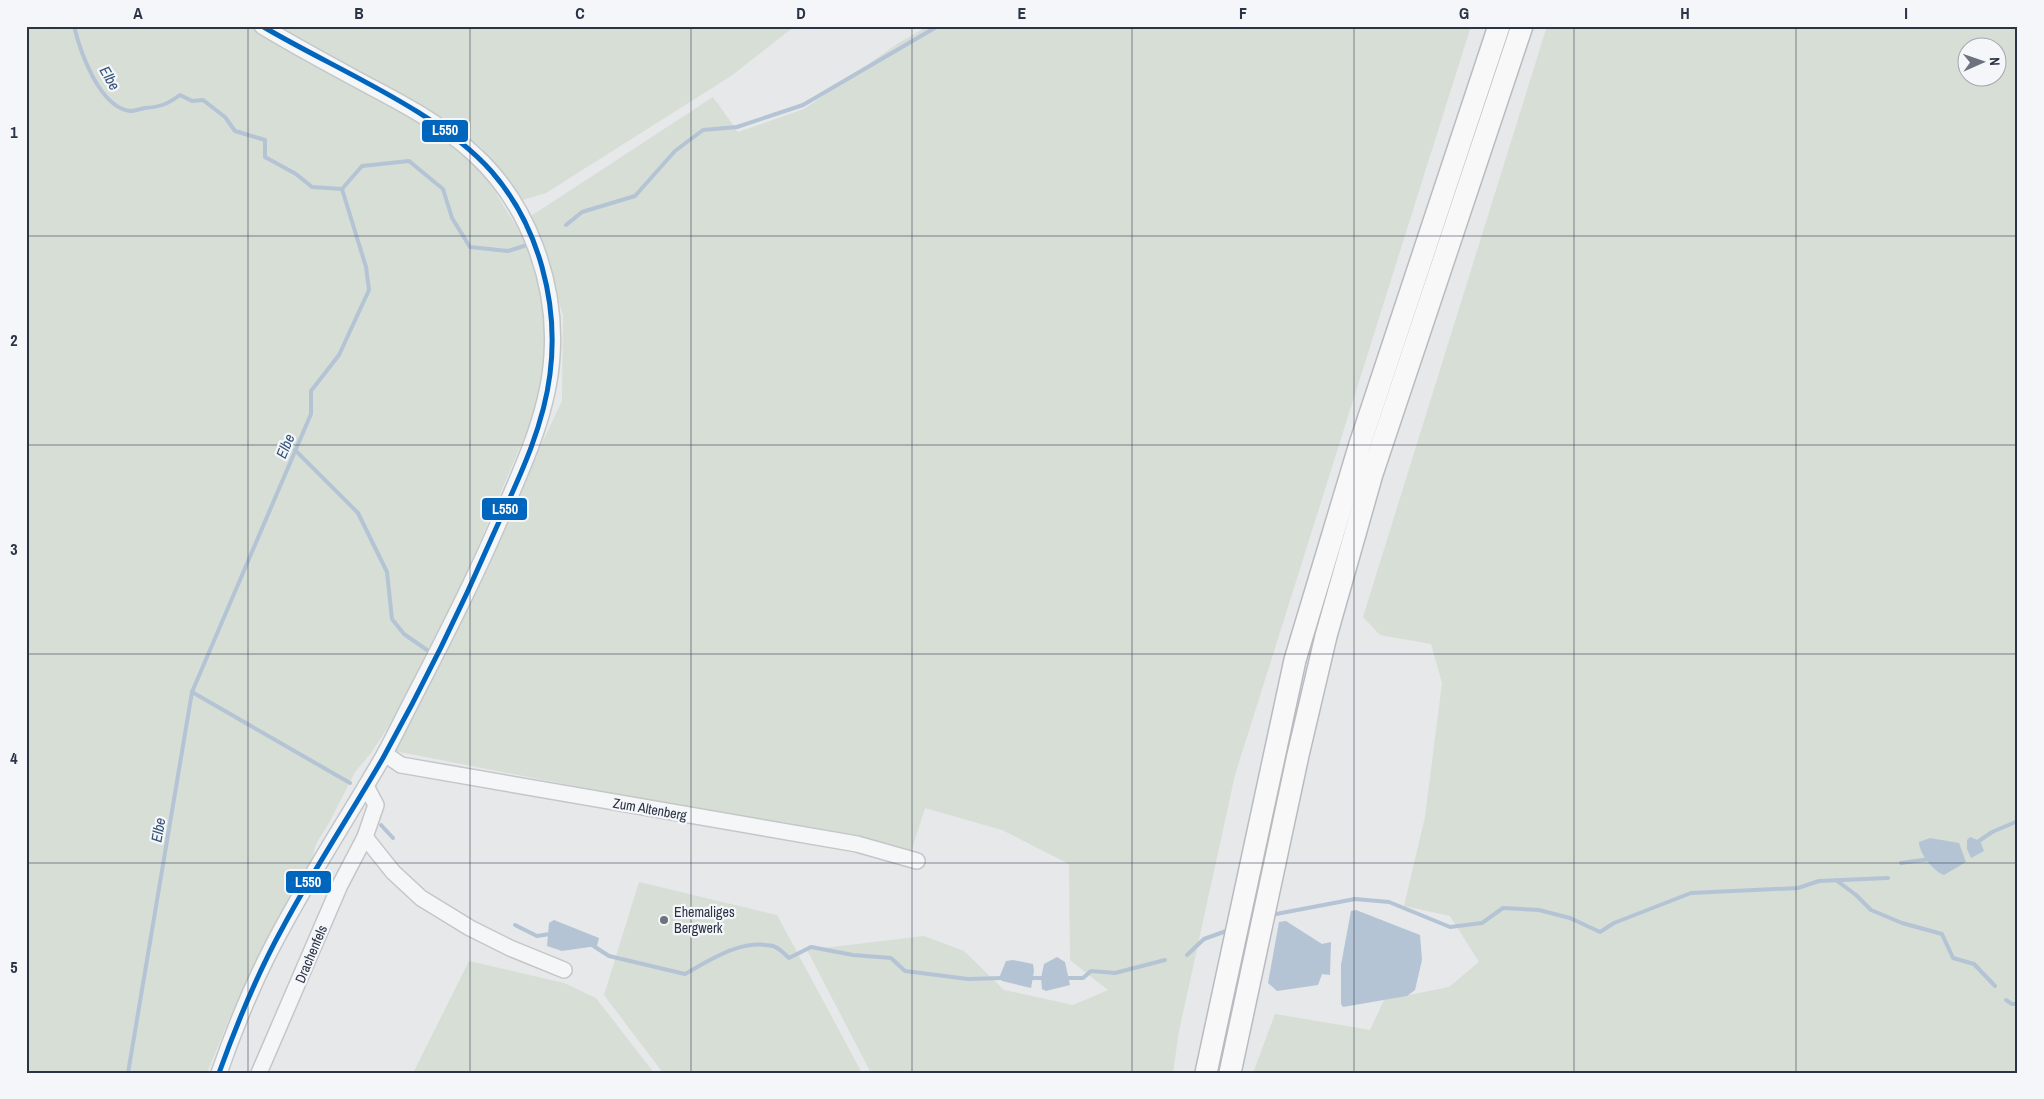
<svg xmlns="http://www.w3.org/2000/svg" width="2044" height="1099" font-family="'Archivo Narrow',sans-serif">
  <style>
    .green { fill: #d6ded6; fill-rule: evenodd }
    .water { fill: #b4c4d5 }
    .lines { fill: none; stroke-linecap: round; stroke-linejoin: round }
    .stream { stroke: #b4c4d5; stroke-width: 4 }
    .minor-casing { stroke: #c4c6c8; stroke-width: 18 }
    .highway-casing { stroke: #b8bbbf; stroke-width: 24 }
    .minor { stroke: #f5f6f7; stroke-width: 15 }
    .highway { stroke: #f8f8f8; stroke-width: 21 }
    .bus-1-casing { stroke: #f4f6f9; stroke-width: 9 }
    .bus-1 { stroke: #0065bd; stroke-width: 5 }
    .grid { fill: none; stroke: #2b3445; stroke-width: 1; stroke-opacity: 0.55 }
    .poi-dot { fill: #6c737f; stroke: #f4f6f9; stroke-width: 2 }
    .labels { text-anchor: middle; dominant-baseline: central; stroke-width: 4.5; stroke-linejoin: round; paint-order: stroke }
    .street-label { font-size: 14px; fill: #2b3445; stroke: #f4f6f9 }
    .poi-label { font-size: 14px; fill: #2b3445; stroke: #f4f6f9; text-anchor: start }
    .water-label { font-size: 15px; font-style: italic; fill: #34527a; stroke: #f4f6f9 }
    .line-badge { stroke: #f4f6f9; stroke-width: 2 }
    .badge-label { font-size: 14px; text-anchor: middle; font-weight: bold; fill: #fff }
    .neatline { fill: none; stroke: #2b3445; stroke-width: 2 }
    .grid-label { font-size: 16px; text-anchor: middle; font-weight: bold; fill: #2b3445 }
  </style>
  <rect width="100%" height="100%" fill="#e6e8ea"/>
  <!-- green -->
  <g class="green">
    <polygon points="26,26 51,26 49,32 52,26 248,26 433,129 486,177 532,252 545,307 546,359 536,409 457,596 417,683 371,753 355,772 330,821 316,844 311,862 269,936 228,1022 207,1073 26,1073"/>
    <polygon points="276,26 795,26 731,76 546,193 523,200 480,146"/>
    <polygon points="928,26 1471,26 1235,775 1179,1031 1173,1073 871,1073 807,950 924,936 964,951 1004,990 1073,1005 1108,990 1070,960 1069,864 1002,830 925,808 911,852 395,751 562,401 563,315 531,216 713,97 738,132 804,109 897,44"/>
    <path d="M 1547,26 L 2018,26 L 2018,1073 L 1253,1073 L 1275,1014 L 1370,1030 L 1384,1000 L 1449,987 L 1479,962 L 1450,916 L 1404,906 L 1425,817 L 1442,683 L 1431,644 L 1380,635 L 1363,617 ZM 1966,48 L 1996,48 L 1996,78 L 1966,78 Z"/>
    <polygon points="639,882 777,915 862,1073 663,1073 604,995"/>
    <polygon points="469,961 564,983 596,998 654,1073 413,1073"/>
  </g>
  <!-- water -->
  <g class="water">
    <polygon points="1970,837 1980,841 1984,851 1971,858 1967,849 1967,840"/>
    <path d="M 1930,838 L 1959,843 L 1966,862 L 1944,875 C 1933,871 1919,853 1919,842 Z"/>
    <polygon points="1356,910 1420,935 1422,960 1415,990 1407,996 1343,1007 1341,1004 1341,965 1351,911"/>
    <polygon points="554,920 599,938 597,946 562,951 547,946 549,923"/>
    <polygon points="1286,921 1322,944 1331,942 1330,975 1322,974 1318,985 1277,991 1268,983 1279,922"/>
    <polygon points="1057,957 1065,962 1070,985 1046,991 1042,989 1041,978 1044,964"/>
    <polygon points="1013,960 1033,964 1034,971 1031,988 1002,981 999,978 1006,961"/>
  </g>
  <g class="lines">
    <!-- stream -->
    <g class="stream">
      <path d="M 74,26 C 80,51 99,107 130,111 C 134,111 140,109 145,108 C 160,107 168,104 180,95 L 192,101 L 203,100 L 225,117 L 235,131 L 265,140 L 265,157 L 296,174 L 312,187 L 342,189 L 366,267 L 369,290 L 339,355 L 311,391 L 311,414 L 192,692 L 128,1073"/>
      <polyline points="342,189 362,166 409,161 443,189 452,218 470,247 508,251 524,246"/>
      <polyline points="566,225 582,212 635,196 675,151 703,130 737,127 803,105 938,26"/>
      <polyline points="295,450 358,513 387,572 392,619 404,634 427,650"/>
      <polyline points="192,692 350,783"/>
      <polyline points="381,825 393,838"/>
      <polyline points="1976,843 1992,832 2018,821"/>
      <polyline points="1901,863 1930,859"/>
      <polyline points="1836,880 1856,895 1871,910 1902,923 1942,934 1953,958 1974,964 1995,986"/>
      <polyline points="1271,915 1355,899 1389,902 1450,927 1482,923 1503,908 1539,910 1570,918 1600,932 1614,923 1691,893 1798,888 1819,881 1888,878"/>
      <polyline points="515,925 537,936 550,934"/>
      <path d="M 592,945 L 609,956 L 685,974 C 712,959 741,939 773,946 C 779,948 785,954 789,958 L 811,947 L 853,955 L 891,958 L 905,971 L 968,979 L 1002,978"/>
      <polyline points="1187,955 1204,939 1229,930"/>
      <polyline points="1029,978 1045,978"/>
      <polyline points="1067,978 1083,978 1091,971 1115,973 1165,960"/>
      <polyline points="2006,1000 2012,1004 2018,1004"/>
    </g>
    <!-- minor casing -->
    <g class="minor-casing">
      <g id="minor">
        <polyline points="385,754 401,765 857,844 917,861"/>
        <polyline points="365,837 393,872 421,898 470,928 510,948 564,970"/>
        <path d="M 219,1073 C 233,1033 249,993 268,955 C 302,887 345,823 383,757 C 395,735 406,712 418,689 C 446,635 474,580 498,524 C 521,471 549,413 552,355 C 557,283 528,203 474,154 C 444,126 409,107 373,88 C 336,68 298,48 262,26"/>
        <polyline points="259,1073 340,885 365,837 376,805 366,786"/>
      </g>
    </g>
    <!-- highway casing -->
    <g class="highway-casing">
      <g id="highway">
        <polyline points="1206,1073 1295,660 1360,444 1499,26"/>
        <polyline points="1230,1073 1298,755 1326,636 1372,474 1522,26"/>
      </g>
    </g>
    <!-- minor -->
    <use href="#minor" class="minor"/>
    <!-- highway -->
    <use href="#highway" class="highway"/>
    <!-- bus-1 casing -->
    <g class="bus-1-casing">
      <path id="bus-1" d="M 219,1073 C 237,1023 257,974 283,927 C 314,869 350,815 383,758 C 423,686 460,611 493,535 C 516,484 543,431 550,374 C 559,304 539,226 492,172 C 436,109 336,70 262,26"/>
    </g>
    <!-- bus-1 -->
    <use href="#bus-1" class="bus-1"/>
  </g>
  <!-- grid -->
  <path class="grid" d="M 248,26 L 248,1073M 470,26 L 470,1073M 691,26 L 691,1073M 912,26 L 912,1073M 1132,26 L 1132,1073M 1354,26 L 1354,1073M 1574,26 L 1574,1073M 1796,26 L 1796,1073M 26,236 L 2018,236M 26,445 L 2018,445M 26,654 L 2018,654M 26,863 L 2018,863"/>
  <!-- markers -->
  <circle class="poi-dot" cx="664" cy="920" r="5"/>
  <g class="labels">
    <!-- street labels -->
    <g class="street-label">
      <text transform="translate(650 809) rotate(10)">Zum Altenberg</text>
      <text transform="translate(311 954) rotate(-67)">Drachenfels</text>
    </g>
    <!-- poi labels -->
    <g class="poi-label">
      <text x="674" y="912">Ehemaliges<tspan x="674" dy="16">Bergwerk</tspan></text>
    </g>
    <!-- water labels -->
    <g class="water-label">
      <text transform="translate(110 78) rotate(60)">Elbe</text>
      <text transform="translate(285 446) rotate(-67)">Elbe</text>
      <text transform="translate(158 830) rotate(-80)">Elbe</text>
    </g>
  </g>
  <g class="line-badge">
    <rect x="421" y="119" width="48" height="24" rx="5" fill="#0065bd"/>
    <rect x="481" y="497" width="47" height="24" rx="5" fill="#0065bd"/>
    <rect x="285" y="870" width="47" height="24" rx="5" fill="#0065bd"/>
  </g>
  <g class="badge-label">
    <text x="445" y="135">L550</text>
    <text x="505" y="514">L550</text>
    <text x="308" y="887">L550</text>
  </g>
  <!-- border -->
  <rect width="2044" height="1099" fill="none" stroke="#f4f6f9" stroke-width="55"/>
  <!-- north arrow -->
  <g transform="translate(1982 62) rotate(88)"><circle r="24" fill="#f4f6f9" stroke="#a4a8b1"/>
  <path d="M0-4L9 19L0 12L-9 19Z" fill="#6c737f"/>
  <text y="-8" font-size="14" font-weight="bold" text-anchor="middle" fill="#2b3445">N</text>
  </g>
  <rect x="28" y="28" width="1988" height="1044" class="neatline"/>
  <g class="grid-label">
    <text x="138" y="19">A</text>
    <text x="359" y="19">B</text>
    <text x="580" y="19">C</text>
    <text x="801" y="19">D</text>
    <text x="1022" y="19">E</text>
    <text x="1243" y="19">F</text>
    <text x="1464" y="19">G</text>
    <text x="1685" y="19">H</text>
    <text x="1906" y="19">I</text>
    <text x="14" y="138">1</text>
    <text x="14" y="346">2</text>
    <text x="14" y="555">3</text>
    <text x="14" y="764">4</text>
    <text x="14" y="973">5</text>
  </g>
</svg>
